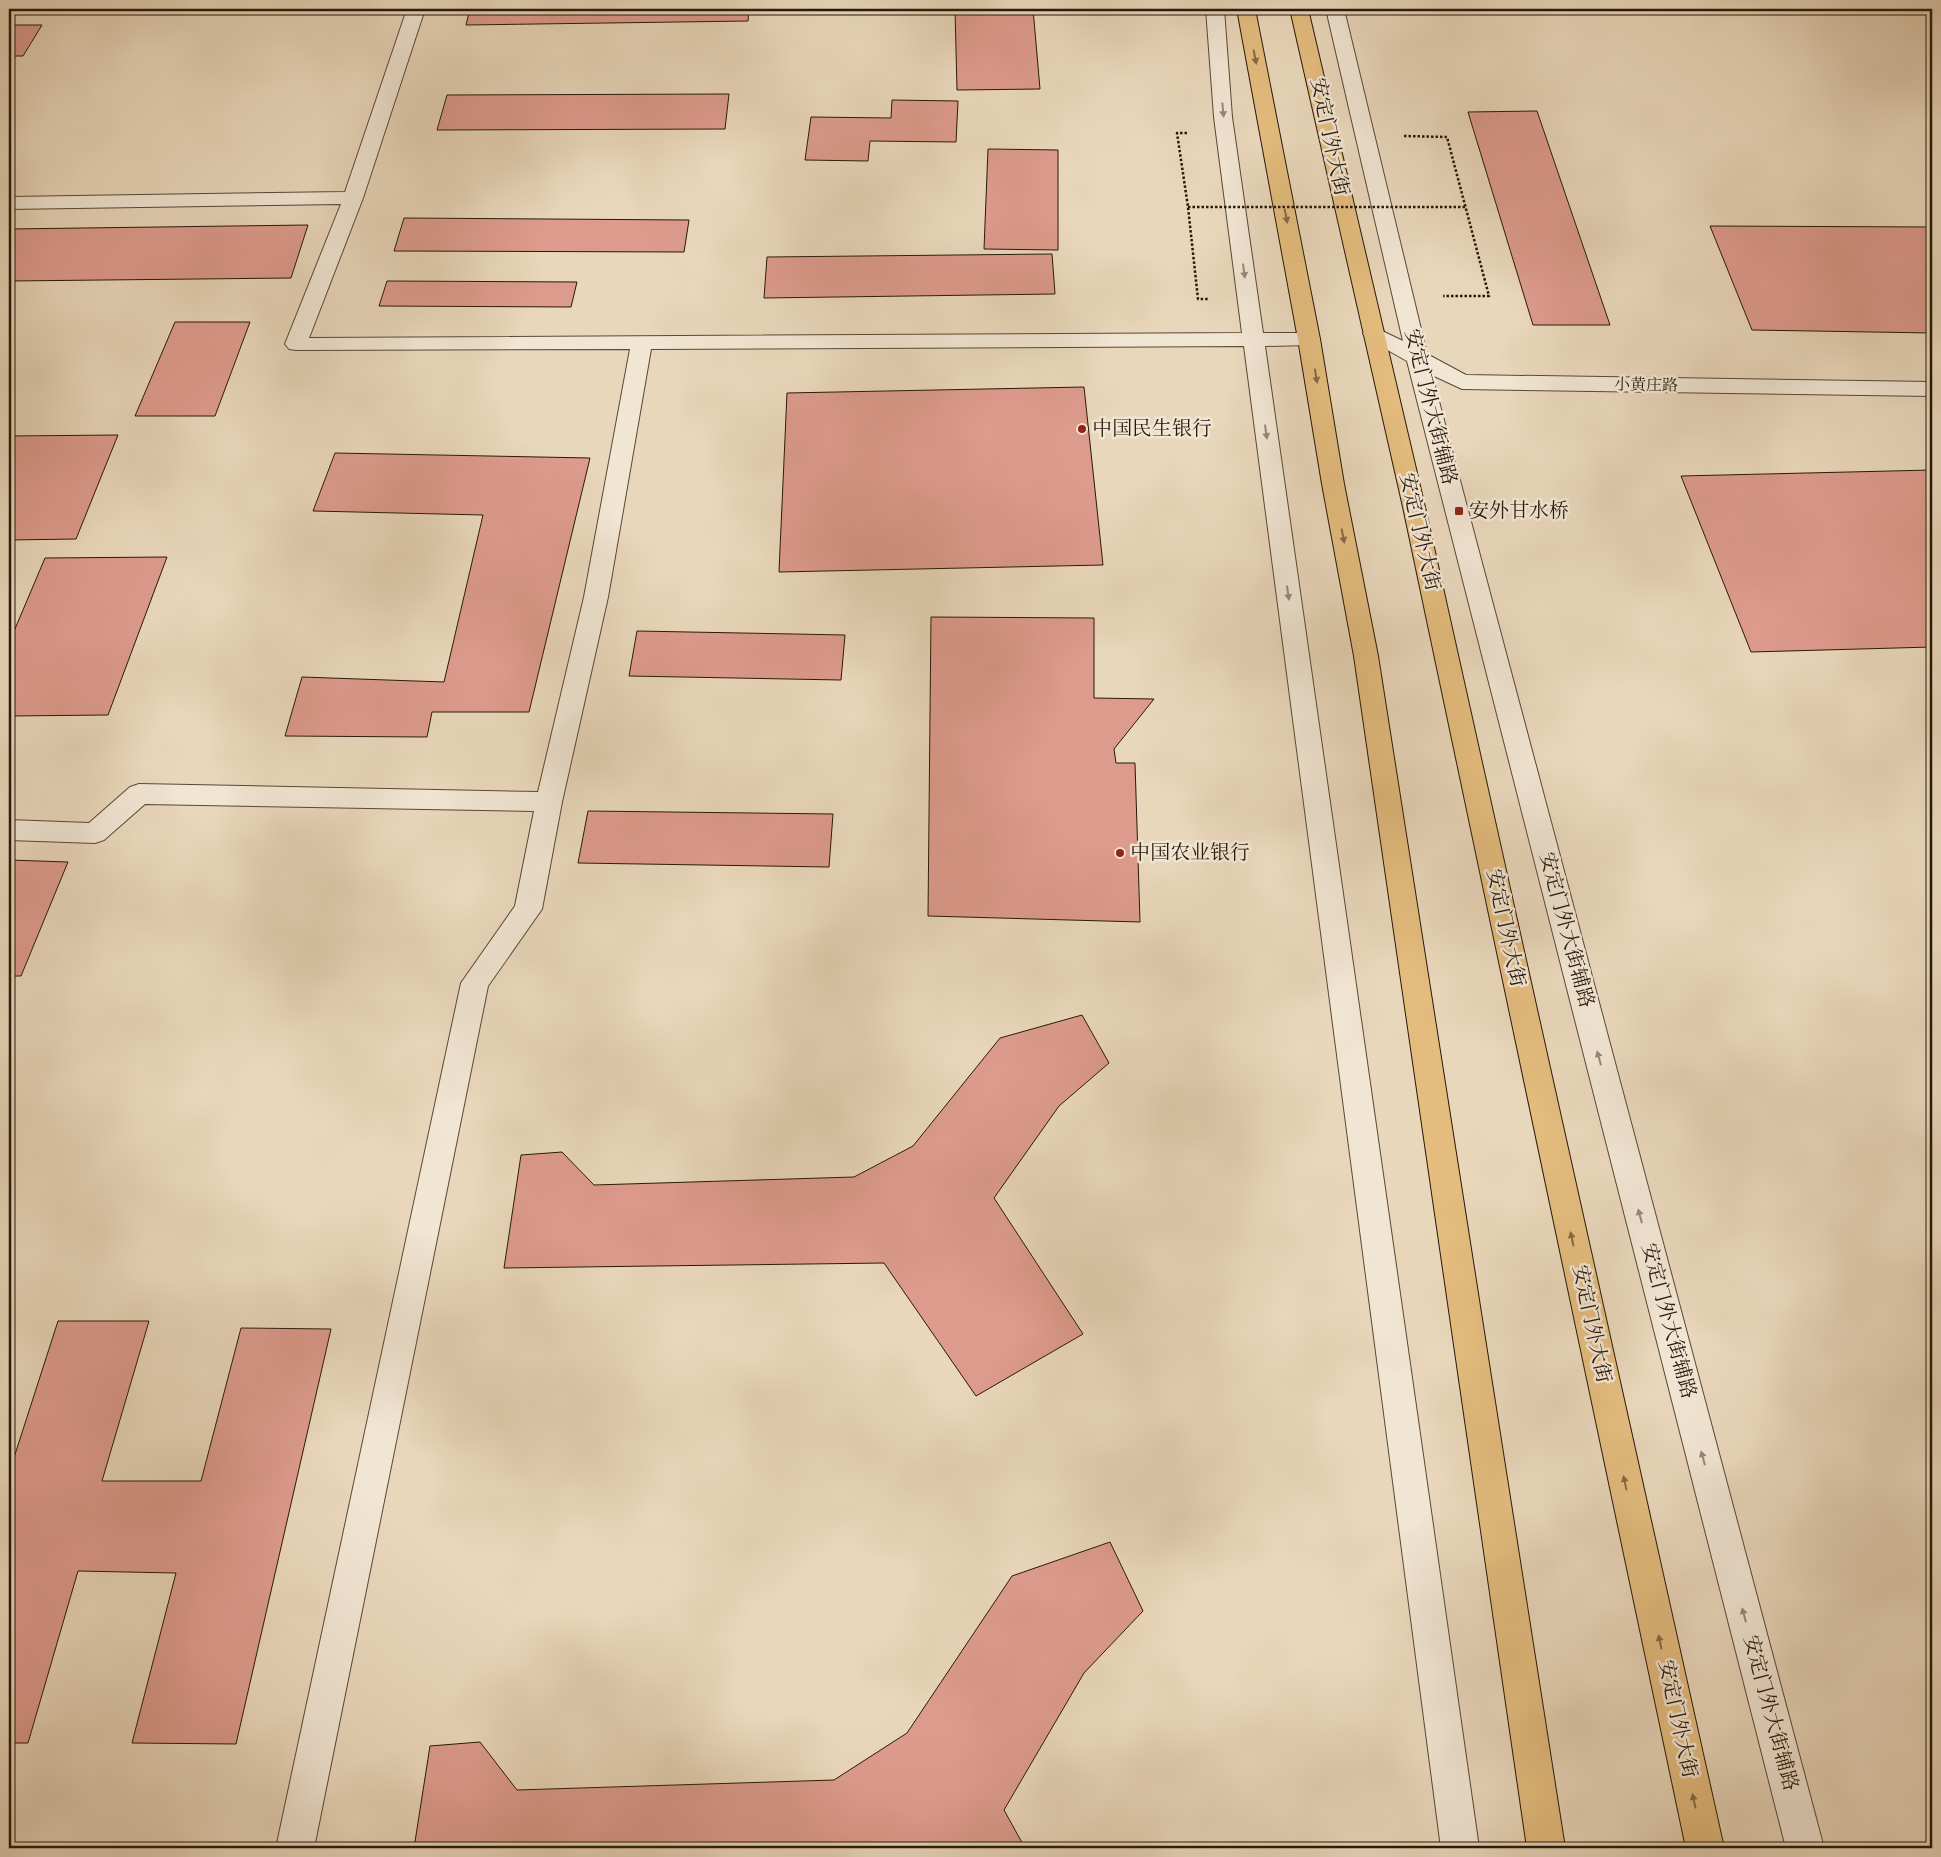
<svg xmlns="http://www.w3.org/2000/svg" width="1941" height="1857" font-family="'IM FELL DW Pica','Noto Serif SC',serif">
  <style>
    .building { fill: #dd9b8d; stroke: #271809 }
    .lines { fill: none; stroke-linecap: round; stroke-linejoin: round }
    .minor-casing { stroke: #584836; stroke-width: 2 }
    .major-casing { stroke: #271809; stroke-width: 2 }
    .path { stroke: #271809; stroke-width: 2.5; stroke-dasharray: 2.5 2; stroke-linecap: butt }
    .minor { fill: #f1e5d3; fill-rule: evenodd }
    .major { fill: #e4bc7e; fill-rule: evenodd }
    .path-bridge { stroke: #271809; stroke-width: 2.5; stroke-dasharray: 2.5 2; stroke-linecap: butt }
    .oneway { fill: #866a44 }
    .oneway2 { fill: #968978 }
    .poi-dot { fill: #8f2418; stroke: #f1e5d3; stroke-width: 2 }
    .labels { text-anchor: middle; dominant-baseline: central; stroke-width: 5; stroke-linejoin: round; paint-order: stroke }
    .far-street-label { font-size: 16px; fill: #271809; stroke: #f1e5d3 }
    .street-label { font-size: 20px; fill: #271809; stroke: #f1e5d3 }
    .poi-label { font-size: 20px; fill: #271809; stroke: #f1e5d3; text-anchor: start }
  </style>
  <rect width="100%" height="100%" fill="#e9d7bb"/>
  <filter id="stains"><feTurbulence type="fractalNoise" baseFrequency=".004" numOctaves="4"/><feColorMatrix values="0 0 0 0 .2 0 0 0 0 .09 0 0 0 0 .02 0 0 0 .5 -.17"/></filter>
  <radialGradient id="worn" r=".72"><stop offset=".6" stop-color="#630" stop-opacity="0"/><stop offset="1" stop-color="#630" stop-opacity=".3"/></radialGradient>
  <!-- building -->
  <g class="building">
    <polygon points="470,9 749,9 748,21 466,25"/>
    <polygon points="955,9 1033,9 1040,89 957,90"/>
    <polygon points="9,25 42,25 23,56 9,56"/>
    <polygon points="729,94 725,129 437,130 447,95"/>
    <polygon points="892,100 958,101 956,142 870,141 868,161 805,160 811,117 891,118"/>
    <polygon points="1537,111 1610,325 1533,325 1468,112"/>
    <polygon points="988,149 1058,150 1058,250 984,249"/>
    <polygon points="404,218 689,220 684,252 394,251"/>
    <polygon points="308,225 291,278 9,281 9,229"/>
    <polygon points="1710,226 1932,227 1932,333 1752,330"/>
    <polygon points="1052,254 1055,294 764,298 767,257"/>
    <polygon points="387,281 577,282 571,307 379,306"/>
    <polygon points="175,322 250,322 215,416 135,416"/>
    <polygon points="1084,387 1103,565 779,572 787,393"/>
    <polygon points="118,435 76,539 9,540 9,436"/>
    <polygon points="335,453 590,458 529,712 432,712 427,737 285,736 302,677 444,682 483,515 313,511"/>
    <polygon points="1932,470 1932,647 1751,652 1681,476"/>
    <polygon points="167,557 108,715 9,716 9,643 45,558"/>
    <polygon points="931,617 1094,618 1094,698 1154,699 1114,749 1116,763 1135,763 1140,922 928,916"/>
    <polygon points="637,631 845,635 841,680 629,676"/>
    <polygon points="588,811 833,814 829,867 578,863"/>
    <polygon points="9,860 68,862 21,976 9,976"/>
    <polygon points="1082,1015 1109,1063 1059,1106 994,1198 1083,1334 976,1396 884,1263 504,1268 521,1155 562,1152 594,1185 854,1177 913,1146 1000,1038"/>
    <polygon points="58,1321 149,1321 102,1481 201,1481 241,1328 331,1329 236,1744 132,1743 176,1573 78,1571 28,1743 9,1743 9,1473"/>
    <polygon points="1110,1542 1143,1611 1084,1673 1004,1810 1025,1848 414,1848 430,1746 480,1742 517,1790 834,1780 907,1733 1012,1576"/>
  </g>
  <g class="lines">
    <!-- minor casing -->
    <g class="minor-casing">
      <g id="minor">
        <polygon points="407,9 425,9 363,198 309,338 1242,333 1214,117 1206,9 1224,9 1232,117 1263,333 1309,333 1316,335 1320,339 1316,343 1309,345 1265,346 1479,1848 1441,1848 1244,346 651,349 608,597 562,802 542,909 488,986 314,1848 276,1848 461,983 515,906 534,811 145,804 104,840 95,843 9,840 9,820 89,823 130,787 139,784 538,792 584,597 630,349 296,350 289,349 285,344 341,204 9,209 9,197 345,192"/>
        <polygon points="1326,9 1344,9 1427,354 1466,375 1932,382 1932,396 1462,389 1432,375 1824,1848 1786,1848 1407,361 1366,338 1363,334 1366,330 1373,328 1380,330 1403,341"/>
      </g>
    </g>
    <!-- major casing -->
    <g class="major-casing">
      <g id="major">
        <polygon points="1237,9 1255,9 1320,339 1344,484 1378,656 1565,1848 1527,1848 1354,656 1322,484 1298,339"/>
        <polygon points="1290,9 1308,9 1425,507 1724,1848 1686,1848 1403,507"/>
      </g>
    </g>
    <!-- path -->
    <g class="path">
      <polyline points="1187,133 1177,133 1188,207 1198,299 1208,299"/>
      <polyline points="1404,136 1447,137 1489,296 1443,296"/>
    </g>
    <!-- minor -->
    <use href="#minor" class="minor"/>
    <!-- major -->
    <use href="#major" class="major"/>
    <!-- path-bridge -->
    <polyline class="path-bridge" points="1188,207 1467,207"/>
  </g>
  <!-- one-way arrows -->
  <defs><path id="oneway-solid" d="M-6-.8H1V-3.2L6.5 0L1 3.2V.8H-6Z" transform="scale(1.25)"/></defs>
  <g class="oneway">
    <use href="#oneway-solid" transform="translate(1255 57) rotate(79)"/>
    <use href="#oneway-solid" transform="translate(1286 216) rotate(79)"/>
    <use href="#oneway-solid" transform="translate(1316 376) rotate(81)"/>
    <use href="#oneway-solid" transform="translate(1343 536) rotate(79)"/>
    <use href="#oneway-solid" transform="translate(1572 1239) rotate(-102)"/>
    <use href="#oneway-solid" transform="translate(1625 1483) rotate(-102)"/>
    <use href="#oneway-solid" transform="translate(1660 1642) rotate(-102)"/>
    <use href="#oneway-solid" transform="translate(1694 1801) rotate(-102)"/>
  </g>
  <g class="oneway2">
    <use href="#oneway-solid" transform="translate(1223 110) rotate(85)"/>
    <use href="#oneway-solid" transform="translate(1244 271) rotate(82)"/>
    <use href="#oneway-solid" transform="translate(1266 432) rotate(82)"/>
    <use href="#oneway-solid" transform="translate(1288 593) rotate(82)"/>
    <use href="#oneway-solid" transform="translate(1599 1058) rotate(-105)"/>
    <use href="#oneway-solid" transform="translate(1640 1216) rotate(-105)"/>
    <use href="#oneway-solid" transform="translate(1703 1458) rotate(-105)"/>
    <use href="#oneway-solid" transform="translate(1744 1615) rotate(-105)"/>
  </g>
  <!-- markers -->
  <g class="poi-dot">
    <circle cx="1082" cy="429" r="5"/>
    <rect x="1454" y="506" width="10" height="10" rx="2.5"/>
    <circle cx="1120" cy="853" r="5"/>
  </g>
  <g class="labels">
    <!-- far-street labels -->
    <g class="far-street-label">
      <text transform="translate(1646 385) rotate(1)">小黄庄路</text>
    </g>
    <!-- street labels -->
    <g class="street-label">
      <text transform="translate(1329 137) rotate(78)">安定门外大街</text>
      <text transform="translate(1430 407) rotate(76)">安定门外大街辅路</text>
      <text transform="translate(1419 532) rotate(77)">安定门外大街</text>
      <text transform="translate(1505 928) rotate(78)">安定门外大街</text>
      <text transform="translate(1566 930) rotate(75)">安定门外大街辅路</text>
      <text transform="translate(1668 1321) rotate(75)">安定门外大街辅路</text>
      <text transform="translate(1591 1324) rotate(78)">安定门外大街</text>
      <text transform="translate(1770 1713) rotate(75)">安定门外大街辅路</text>
      <text transform="translate(1677 1719) rotate(78)">安定门外大街</text>
    </g>
    <!-- poi labels -->
    <g class="poi-label">
      <text x="1092" y="429">中国民生银行</text>
      <text x="1469" y="511">安外甘水桥</text>
      <text x="1130" y="853">中国农业银行</text>
    </g>
  </g>
  <!-- margin -->
  <rect width="1941" height="1857" fill="none" stroke="#e9d7bb" stroke-width="30"/>
  <rect x="10" y="10" width="1921" height="1837" fill="none" stroke="#271809" stroke-width="2.5"/>
  <rect x="15" y="15" width="1911" height="1827" fill="none" stroke="#271809"/>
  <rect width="100%" height="100%" filter="url(#stains)"/>
  <rect width="100%" height="100%" fill="url(#worn)"/>
</svg>
